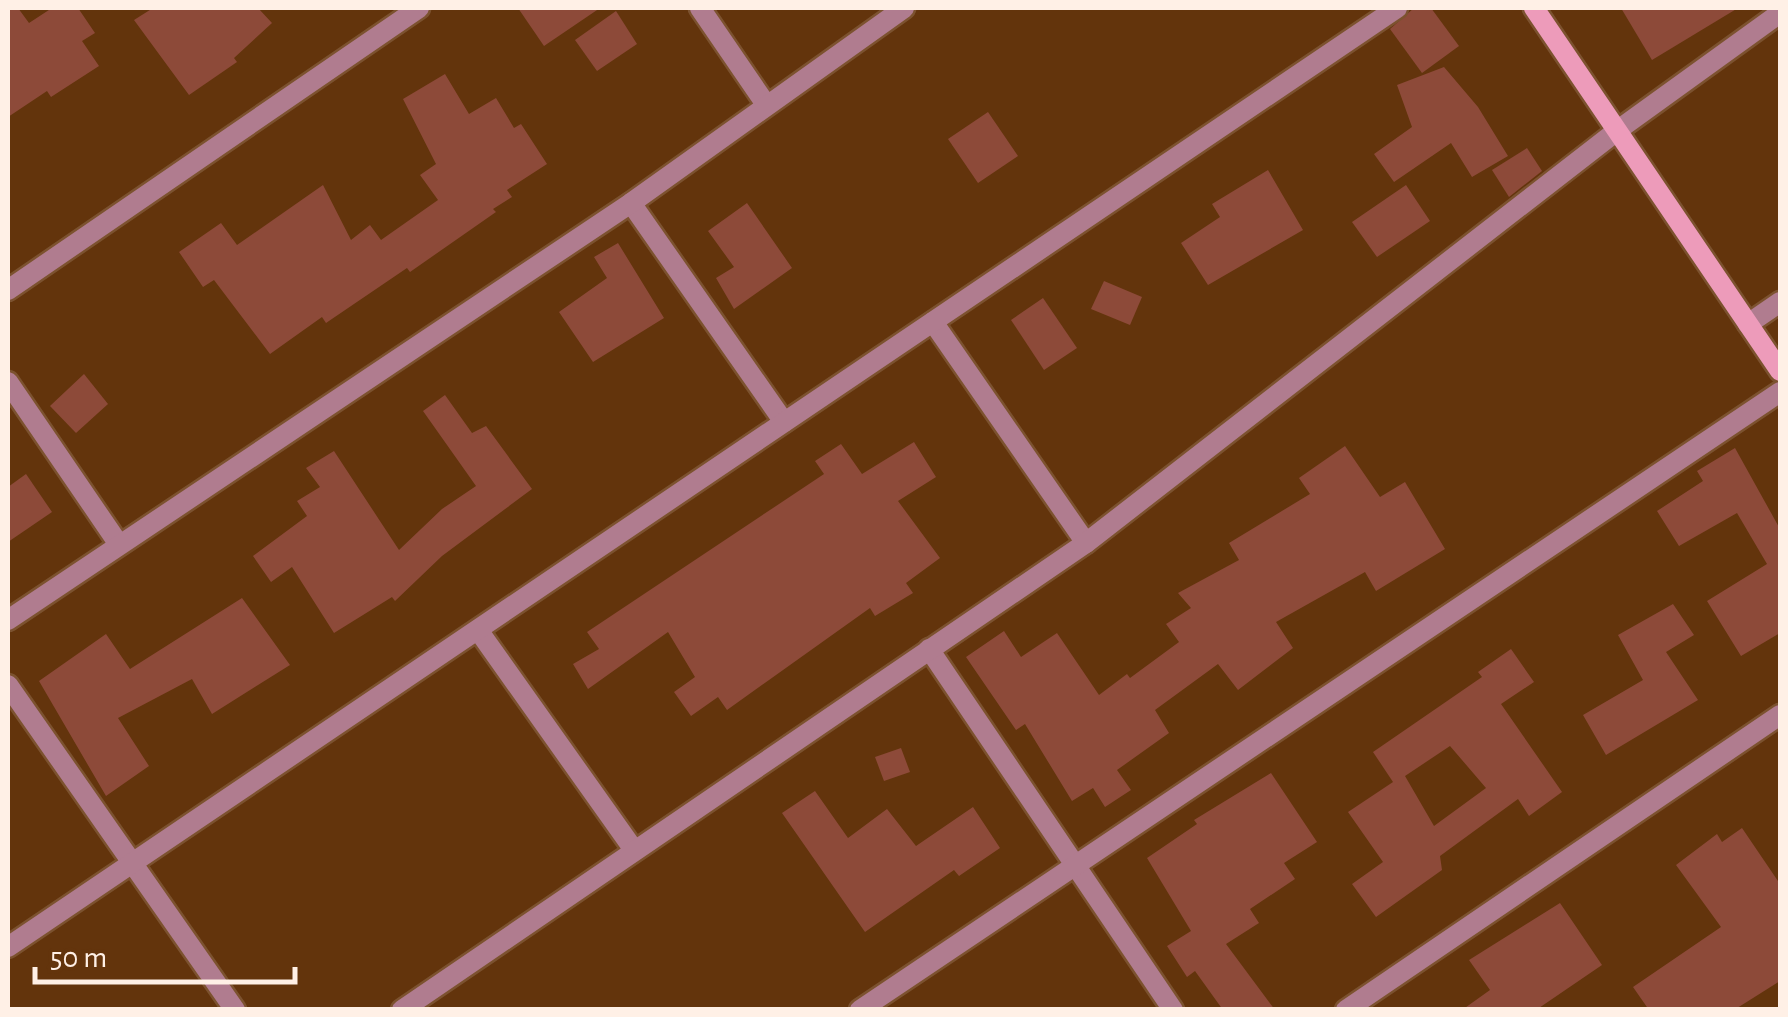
<svg xmlns="http://www.w3.org/2000/svg" width="1788" height="1017" font-family="'Alegreya Sans',sans-serif">
  <style>
    .building { fill: #8d4a39; fill-rule: evenodd }
    .lines { fill: none; stroke-linecap: round; stroke-linejoin: round }
    .street-casing { stroke: #7c522f; stroke-width: 25 }
    .secondary-casing { stroke: #7c522f; stroke-width: 25 }
    .street { stroke: #b07c8f; stroke-width: 20 }
    .secondary { stroke: #ed9bba; stroke-width: 20 }
  </style>
  <rect width="100%" height="100%" fill="#63340c"/>
  <!-- building -->
  <g class="building">
    <polygon points="8,8 18,8 29,23 52,8 78,8 95,33 82,41 99,66 51,97 47,91 8,117"/>
    <polygon points="153,8 258,8 272,23 234,58 237,62 189,95 134,20"/>
    <polygon points="518,8 600,8 544,46"/>
    <polygon points="1414,8 1431,8 1459,46 1422,73 1390,29"/>
    <polygon points="1621,8 1738,8 1652,60"/>
    <polygon points="616,11 637,44 597,71 575,40"/>
    <polygon points="1444,67 1478,107 1508,156 1472,177 1451,143 1394,182 1374,154 1412,127 1397,85"/>
    <polygon points="445,74 469,114 496,98 514,128 521,124 547,164 507,190 512,197 493,209 496,212 410,272 407,268 326,323 322,317 270,354 214,280 203,287 179,252 221,223 237,245 323,185 351,240 370,225 381,240 438,200 420,175 436,164 403,99"/>
    <polygon points="988,112 1018,156 978,183 948,139"/>
    <polygon points="1527,148 1542,171 1509,197 1492,170"/>
    <polygon points="1268,170 1303,230 1208,285 1181,243 1220,217 1212,204"/>
    <polygon points="1406,185 1430,221 1377,257 1352,222"/>
    <polygon points="747,203 792,268 734,309 716,278 734,267 708,231"/>
    <polygon points="618,243 664,318 593,362 559,312 607,278 594,257"/>
    <polygon points="1104,281 1142,297 1130,325 1091,309"/>
    <polygon points="1043,298 1077,348 1044,370 1011,320"/>
    <polygon points="84,374 108,404 76,433 50,406"/>
    <polygon points="445,395 472,433 486,426 532,489 442,556 395,601 392,597 334,633 292,567 271,582 253,556 307,516 297,501 320,487 306,468 334,451 399,550 442,509 476,486 423,411"/>
    <polygon points="914,442 936,477 898,501 940,558 906,583 913,593 875,616 870,608 727,710 718,697 691,716 674,692 695,677 668,632 588,689 573,664 599,649 587,632 824,474 815,461 841,444 862,474"/>
    <polygon points="1345,446 1380,497 1405,482 1445,549 1376,591 1365,572 1276,622 1293,648 1238,690 1218,664 1155,710 1169,733 1117,770 1131,790 1105,807 1093,788 1072,801 1025,724 1016,730 966,657 1004,631 1021,657 1057,633 1099,695 1127,674 1130,678 1179,642 1166,624 1191,608 1178,593 1239,560 1229,543 1310,494 1299,478"/>
    <polygon points="1735,448 1780,529 1780,633 1741,656 1707,601 1767,564 1737,513 1679,546 1657,511 1703,481 1697,471"/>
    <polygon points="26,474 52,512 8,542 8,487"/>
    <polygon points="242,598 290,665 212,714 192,679 118,718 149,766 106,796 39,681 106,634 130,669"/>
    <polygon points="1673,604 1694,635 1666,652 1698,700 1606,755 1583,715 1643,680 1618,635"/>
    <path d="M 1511,649 L 1534,682 L 1501,704 L 1562,792 L 1529,816 L 1518,799 L 1440,856 L 1442,870 L 1376,917 L 1352,884 L 1383,862 L 1348,812 L 1393,782 L 1373,752 L 1482,677 L 1478,672 ZM 1450,746 L 1486,788 L 1434,826 L 1405,776 Z"/>
    <polygon points="901,748 910,772 884,781 875,757"/>
    <polygon points="1271,773 1317,842 1284,863 1295,879 1250,909 1259,923 1226,944 1275,1010 1223,1010 1195,971 1187,977 1167,946 1191,931 1147,858 1197,824 1194,820"/>
    <polygon points="815,791 848,838 887,809 916,846 973,807 1000,848 959,876 954,870 865,932 782,813"/>
    <polygon points="1742,828 1780,884 1780,981 1734,1010 1649,1010 1633,987 1721,927 1676,865 1717,834 1722,842"/>
    <polygon points="1560,903 1602,965 1536,1010 1462,1010 1490,990 1469,960"/>
  </g>
  <g class="lines">
    <!-- street casing -->
    <g class="street-casing">
      <g id="street">
        <polyline points="700,8 765,103"/>
        <polyline points="631,203 784,422"/>
        <polyline points="8,290 419,8"/>
        <polyline points="933,322 1086,543"/>
        <polyline points="1748,324 1780,302"/>
        <polyline points="8,382 118,543"/>
        <polyline points="8,620 631,203 904,8"/>
        <polyline points="478,630 634,850"/>
        <polyline points="929,649 1173,1010"/>
        <polyline points="8,685 235,1010"/>
        <polyline points="8,947 1397,8"/>
        <polyline points="402,1010 1086,543 1618,130 1780,13"/>
        <polyline points="860,1010 1780,392"/>
        <polyline points="1346,1010 1780,715"/>
      </g>
    </g>
    <!-- secondary casing -->
    <g class="secondary-casing">
      <polyline id="secondary" points="1534,8 1780,371"/>
    </g>
    <!-- street -->
    <use href="#street" class="street"/>
    <!-- secondary -->
    <use href="#secondary" class="secondary"/>
  </g>
  <!-- border -->
  <rect width="1788" height="1017" fill="none" stroke="#fff0e6" stroke-width="20"/>
  <!-- scale -->
  <path d="M35 967v15h260v-15" fill="none" stroke="#fff0e6" stroke-width="5"/>
  <text x="50" y="967" font-size="30" fill="#fff0e6" stroke="#63340c" stroke-width="8" paint-order="stroke">50 m</text>
</svg>
